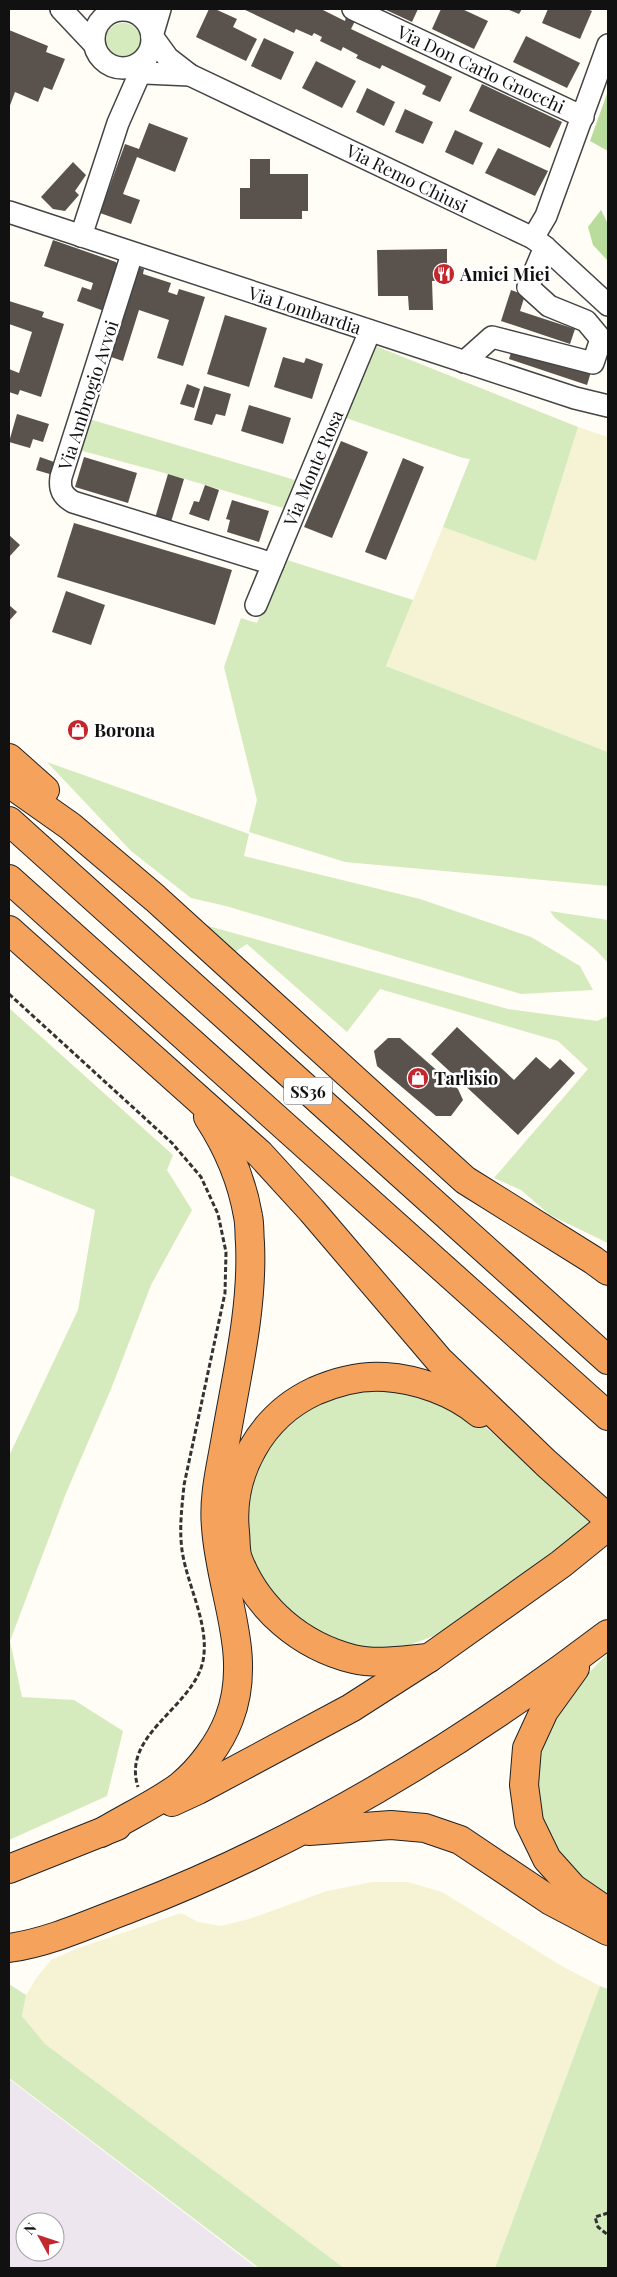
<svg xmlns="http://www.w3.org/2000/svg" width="617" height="2277" font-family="'Playfair Display',serif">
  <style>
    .industrial { fill: #eee6ef; fill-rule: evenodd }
    .farmland { fill: #f6f3d4 }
    .green { fill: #d5ebbd }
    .forest { fill: #b9dc9c }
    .building { fill: #5a524d }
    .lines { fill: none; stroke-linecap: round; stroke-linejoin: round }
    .minor-casing { stroke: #444; stroke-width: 24 }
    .highway-casing { stroke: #222; stroke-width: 30 }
    .path { stroke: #333; stroke-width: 3; stroke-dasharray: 5 2.5; stroke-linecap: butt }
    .minor { stroke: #fff; stroke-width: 21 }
    .highway { stroke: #f5a25d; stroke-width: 28 }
    .labels { text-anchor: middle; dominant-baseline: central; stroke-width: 5; stroke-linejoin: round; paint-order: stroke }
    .shield { fill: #fff; stroke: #585858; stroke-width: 1 }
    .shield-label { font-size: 16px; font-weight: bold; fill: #111 }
    .street-label { font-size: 18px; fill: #111; stroke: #fff }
    .poi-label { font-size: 18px; font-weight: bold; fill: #111; stroke: #fff; text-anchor: start }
  </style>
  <rect width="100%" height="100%" fill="#fffdf5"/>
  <!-- industrial -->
  <path class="industrial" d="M 9,2079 L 257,2268 L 9,2268 ZM 25,2222 L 55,2222 L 55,2252 L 25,2252 Z"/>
  <!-- farmland -->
  <g class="farmland">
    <polygon points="578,427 608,437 608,752 386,666 443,527 536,561"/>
    <polygon points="372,1882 408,1882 442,1892 560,1965 600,1986 495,2268 344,2268 44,2044 22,2016 26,1995 37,1977 51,1960 76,1949 181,1913 198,1922 221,1926 249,1919 327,1891"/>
  </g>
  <!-- green -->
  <g class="green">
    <circle cx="123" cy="41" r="18"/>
    <polygon points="373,345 578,427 536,561 443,527 470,459 463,458 343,417"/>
    <polygon points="89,419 295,480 283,508 168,474 79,450"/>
    <polygon points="284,559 413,600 386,666 608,752 608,886 345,862 249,832 257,800 224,667 241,618 257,623"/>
    <polygon points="47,762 249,834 244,856 420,899 531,937 580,966 593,990 521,994 226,906 191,898 131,851"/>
    <polygon points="550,911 608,920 608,963 595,949 555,918"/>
    <polygon points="201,924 508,1009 597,1021 608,1016 608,1243 550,1215 521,1190 494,1178 588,1069 558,1041 380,989 347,1032 247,944 235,952"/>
    <polygon points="9,1008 173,1155 167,1170 192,1210 151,1285 111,1389 66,1493 10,1641 22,1697 74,1700 123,1731 107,1796 9,1840 9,1456 78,1310 95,1210 9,1175"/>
    <polygon points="389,1383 456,1406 488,1429 592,1524 544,1562 444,1632 404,1647 383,1651 326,1641 267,1592 247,1546 247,1486 273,1434 320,1397"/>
    <path d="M 608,1653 L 608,1897 C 561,1872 534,1831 535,1777 C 535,1760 537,1741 546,1726 C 549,1719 556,1713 560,1707 C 575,1688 591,1670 608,1653 Z"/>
    <polygon points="9,1984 26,1995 22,2016 45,2044 344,2268 259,2268 9,2078"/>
    <polygon points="600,1986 608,1989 608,2268 495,2268"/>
  </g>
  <!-- forest -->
  <g class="forest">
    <polygon points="608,91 608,151 590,141"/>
    <polygon points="601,210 608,224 608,261 593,245 588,227"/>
  </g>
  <!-- building -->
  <g class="building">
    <polygon points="209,9 215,9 237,19 233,27 257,39 246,61 196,37"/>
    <polygon points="243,9 321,9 345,21 346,17 355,21 351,29 452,77 440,102 422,94 426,86 382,65 380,69 356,58 358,55 343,47 341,51 320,41 322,37 314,33 312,36 296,29 294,33"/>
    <polygon points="384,9 418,9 412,22"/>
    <polygon points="441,9 462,9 488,21 474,49 432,29"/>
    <polygon points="507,9 522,9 519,14"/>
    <polygon points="548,9 587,9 592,11 580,39 542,23"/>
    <polygon points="9,30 48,46 46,52 65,59 52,90 44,87 38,102 15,92 9,108"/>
    <polygon points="526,36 580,63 567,88 513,62"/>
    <polygon points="264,38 294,52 281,80 251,66"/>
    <polygon points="316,61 356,81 342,108 302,88"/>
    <polygon points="482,84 562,122 550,148 469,111"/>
    <polygon points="367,88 395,102 384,126 356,112"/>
    <polygon points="405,109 433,122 423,144 395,132"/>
    <polygon points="149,123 188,138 175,172 137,157 123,194 140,200 131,224 100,213 125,144 139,149"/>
    <polygon points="455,130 483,143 473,165 445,152"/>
    <polygon points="498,148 548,171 535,196 485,173"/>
    <polygon points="250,159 270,159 270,174 308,174 308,211 302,211 302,219 240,219 240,188 250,188"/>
    <polygon points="73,162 86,175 75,191 79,195 65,211 53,209 41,197"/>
    <polygon points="53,240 116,262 119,268 104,311 77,301 82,287 91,290 93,283 44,266"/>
    <polygon points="447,249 447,280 432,281 433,310 409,310 408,296 378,296 377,250"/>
    <polygon points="134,266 144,269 143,274 171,283 168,292 177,295 179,289 205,297 183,366 157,358 169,320 139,310 123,361 105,355"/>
    <polygon points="511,290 525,295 520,311 575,329 570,344 501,321"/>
    <polygon points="9,301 44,312 42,317 64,324 41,397 20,390 18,395 9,392 9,369 19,373 32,332 9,324"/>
    <polygon points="225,315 267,328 249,387 207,374"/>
    <polygon points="513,346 591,372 587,385 509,359"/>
    <polygon points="283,357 304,363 306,358 323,364 312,399 274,387"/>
    <polygon points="187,384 200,389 194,408 180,404"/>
    <polygon points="204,386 231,394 225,416 216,414 212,425 194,420"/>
    <polygon points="249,405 291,418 283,444 241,431"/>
    <polygon points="17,414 49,424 43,442 33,439 30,448 9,442"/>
    <polygon points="341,441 368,452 332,538 304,527"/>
    <polygon points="40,457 57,463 53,475 36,470"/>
    <polygon points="84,457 137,473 128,503 75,487"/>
    <polygon points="403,458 424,467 386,560 365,552"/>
    <polygon points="168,474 184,479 171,522 155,518"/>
    <polygon points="205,485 219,490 209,521 189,514 194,501 199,502"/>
    <polygon points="232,500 269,511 259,542 227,532 230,520 226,519"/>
    <polygon points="74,523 232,570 215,625 57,577"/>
    <polygon points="9,535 20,545 9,557"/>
    <polygon points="66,591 105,605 91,645 52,632"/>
    <polygon points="9,605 17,612 9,621"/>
    <polygon points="457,1027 514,1080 536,1057 550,1069 560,1059 575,1073 518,1135 431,1054"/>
    <polygon points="388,1038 400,1038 458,1089 463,1100 451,1116 436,1116 377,1066 374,1051"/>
  </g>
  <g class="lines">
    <!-- minor casing -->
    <g class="minor-casing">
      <g id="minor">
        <polyline points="61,9 94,44"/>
        <polyline points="353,9 583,117"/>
        <circle cx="123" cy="39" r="29"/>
        <polyline points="152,36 168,58 190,75 533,238 545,247 608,305"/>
        <polyline points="152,36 160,9"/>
        <polyline points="131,68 145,73 190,75"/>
        <polyline points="9,212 575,398 608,406"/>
        <polyline points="81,236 118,123 147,57"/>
        <polyline points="533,238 546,216 608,45"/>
        <path d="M 132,254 L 61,477 C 59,490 63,496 73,502 L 273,564"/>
        <polyline points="464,362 492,337 593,363 601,339 586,321 549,306 528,287 545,247"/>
        <polyline points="256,605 370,331"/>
      </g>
    </g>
    <!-- highway casing -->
    <g class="highway-casing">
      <g id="highway">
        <polyline points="9,758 45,790"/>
        <polyline points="9,783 70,826 155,898 465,1180 593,1260 608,1271"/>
        <polyline points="9,821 608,1360"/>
        <polyline points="9,879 608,1416"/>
        <polyline points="9,930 260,1154 312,1211 439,1360 546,1463 604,1515"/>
        <path d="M 429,1658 C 404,1660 378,1665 353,1659 C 301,1646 257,1609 238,1559 C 235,1551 236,1541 235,1532 C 229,1473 261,1416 315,1391 C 338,1381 360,1375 385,1377 C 417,1379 454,1392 479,1413"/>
        <polyline points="575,1668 544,1711 527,1748 524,1785 529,1822 547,1859 573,1888 608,1912"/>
        <polyline points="172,1802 198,1790 351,1708 429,1658 561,1564 608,1526"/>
        <polyline points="309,1831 391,1825 425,1828 460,1840 551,1901 608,1931"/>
        <path d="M 101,1833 C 125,1818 158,1803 180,1786 C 200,1770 220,1743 229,1719 C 254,1655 220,1592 216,1527 C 213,1497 221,1466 226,1437 C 237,1373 253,1308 250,1243 C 249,1234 250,1225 248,1216 C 242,1181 227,1146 208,1117"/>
        <polyline points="9,1869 117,1826"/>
        <path d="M 9,1948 C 51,1942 91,1923 131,1908 C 302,1842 462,1745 608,1634"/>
      </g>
    </g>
    <!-- path -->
    <g class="path">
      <path d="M 9,994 L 172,1143 L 201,1177 L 218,1214 L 226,1252 L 225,1293 L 184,1485 C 182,1507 179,1528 182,1550 C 187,1586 210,1624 203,1661 C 193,1708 121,1734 138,1787"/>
      <polyline points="608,2213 595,2217 598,2227 608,2235"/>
    </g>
    <!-- minor -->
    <use href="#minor" class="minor"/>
    <!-- highway -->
    <use href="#highway" class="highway"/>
  </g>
  <!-- icons -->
  <defs>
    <g id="restaurant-disc" transform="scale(1.125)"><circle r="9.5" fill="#c4262e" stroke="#fff"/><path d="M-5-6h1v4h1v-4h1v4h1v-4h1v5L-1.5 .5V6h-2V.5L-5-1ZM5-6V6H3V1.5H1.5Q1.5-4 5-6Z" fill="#fff"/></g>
    <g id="shop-disc" transform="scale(1.125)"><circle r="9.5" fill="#c4262e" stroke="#fff"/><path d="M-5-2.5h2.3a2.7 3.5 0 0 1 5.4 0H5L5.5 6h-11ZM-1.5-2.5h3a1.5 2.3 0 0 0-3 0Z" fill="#fff"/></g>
  </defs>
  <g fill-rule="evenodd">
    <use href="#restaurant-disc" x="444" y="274"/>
    <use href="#shop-disc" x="78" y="730"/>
    <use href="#shop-disc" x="418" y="1078"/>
  </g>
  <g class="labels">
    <!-- shield labels -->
    <rect class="shield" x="284" y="1077.5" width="48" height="27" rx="4"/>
    <g class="shield-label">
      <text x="308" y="1091">SS36</text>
    </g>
    <!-- street labels -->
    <g class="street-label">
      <text transform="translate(481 69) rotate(25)">Via Don Carlo Gnocchi</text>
      <text transform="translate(407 178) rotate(26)">Via Remo Chiusi</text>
      <text transform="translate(305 310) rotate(18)">Via Lombardia</text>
      <text transform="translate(88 395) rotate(-72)">Via Ambrogio Avvoi</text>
      <text transform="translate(313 468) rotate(-67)">Via Monte Rosa</text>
    </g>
    <!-- poi labels -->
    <g class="poi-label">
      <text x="460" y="274">Amici Miei</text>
      <text x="94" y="730">Borona</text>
      <text x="434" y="1078">Tarlisio</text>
    </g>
  </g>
  <!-- border -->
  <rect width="617" height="2277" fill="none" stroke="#111111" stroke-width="20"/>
  <!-- north arrow -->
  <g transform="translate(40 2237) rotate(310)"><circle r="24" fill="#ffffff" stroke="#a0a0a0"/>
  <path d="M0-4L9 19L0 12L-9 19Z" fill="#c4262e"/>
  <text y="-8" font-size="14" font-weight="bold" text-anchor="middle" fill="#111111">N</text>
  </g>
</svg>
